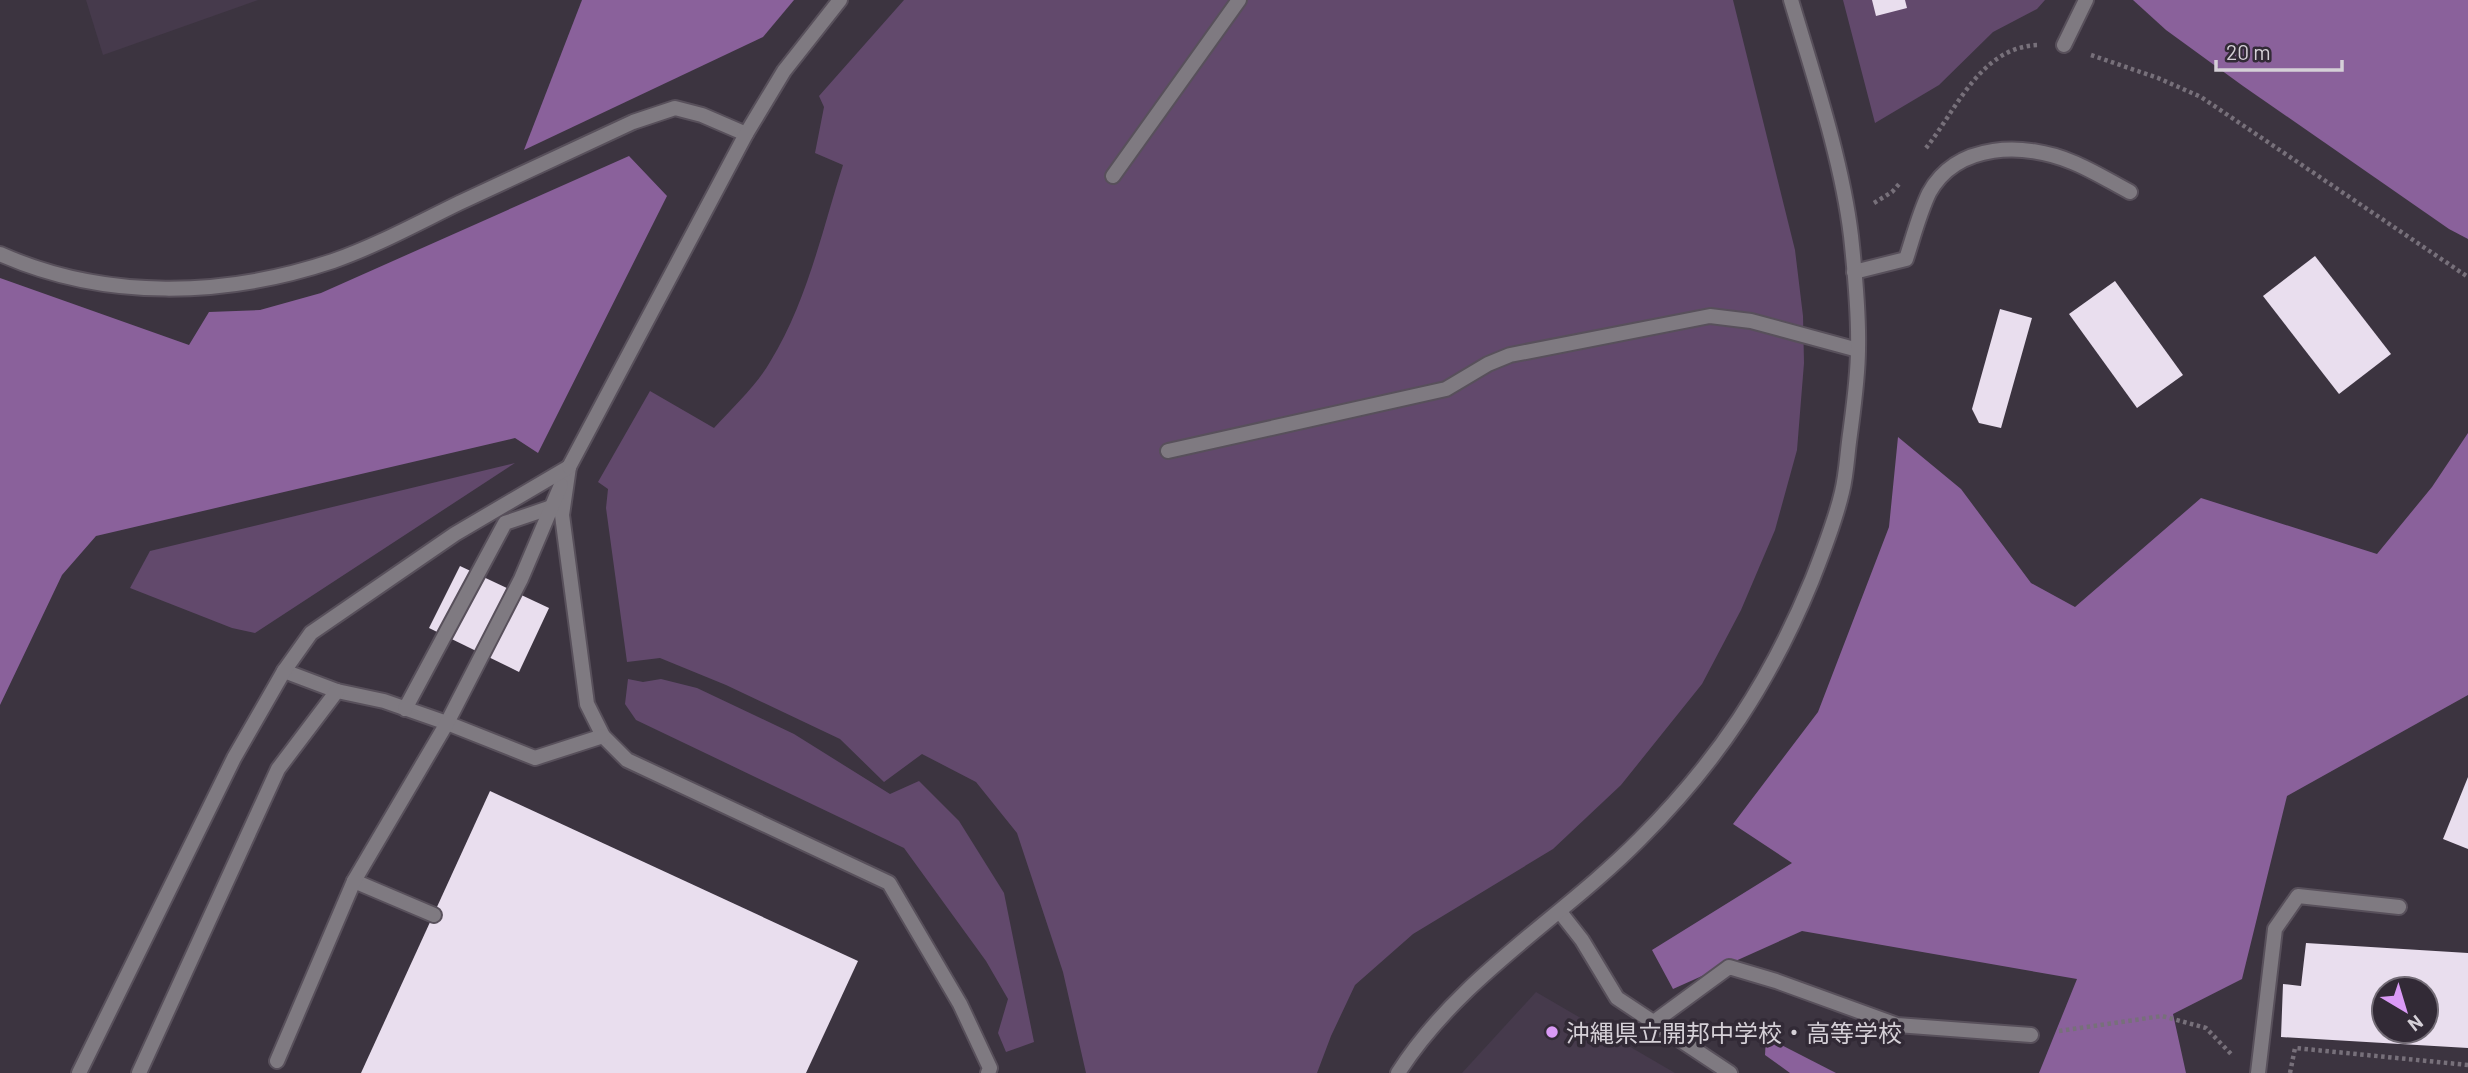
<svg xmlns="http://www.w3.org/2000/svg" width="2468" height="1073" font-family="Barlow,'Noto Sans JP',sans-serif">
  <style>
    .built { fill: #463a4c }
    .green { fill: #62496c }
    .forest { fill: #8a619b }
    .building { fill: #e9deee; fill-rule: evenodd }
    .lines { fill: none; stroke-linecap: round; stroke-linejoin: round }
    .service-casing { stroke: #58505b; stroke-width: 18 }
    .minor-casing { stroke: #58505b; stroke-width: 18 }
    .tertiary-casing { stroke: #58505b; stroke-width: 18 }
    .path { stroke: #77707a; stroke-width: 4.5; stroke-dasharray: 3.5 3.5; stroke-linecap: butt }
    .service { stroke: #7f7a81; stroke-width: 14 }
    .minor { stroke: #7f7a81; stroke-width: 14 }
    .tertiary { stroke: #7f7a81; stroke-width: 14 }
    .poi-dot { fill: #da9af6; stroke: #322a36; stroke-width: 2.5 }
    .labels { text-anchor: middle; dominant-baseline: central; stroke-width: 7; stroke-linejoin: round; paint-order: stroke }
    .poi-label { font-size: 24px; fill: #d5d0d7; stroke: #322a36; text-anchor: start }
  </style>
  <rect width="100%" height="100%" fill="#3c3440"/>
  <!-- built -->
  <g class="built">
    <polygon points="86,0 258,0 103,55"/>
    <polygon points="1536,992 1675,1073 1462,1073"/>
  </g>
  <!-- green -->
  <g class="green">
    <path d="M 904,0 L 1733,0 L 1795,250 L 1803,316 L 1804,363 L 1797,450 L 1775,530 L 1741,610 L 1702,684 L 1621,785 L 1553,849 L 1413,934 L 1355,985 L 1331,1036 L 1317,1073 L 1086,1073 L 1063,972 L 1017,833 L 976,782 L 922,754 L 884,782 L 840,739 L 726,685 L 660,658 L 627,662 L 606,508 L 608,489 L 598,482 L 650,391 L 714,428 C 733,407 756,386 770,362 C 807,302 822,231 843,165 L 815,153 L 824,107 L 819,96 Z"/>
    <polygon points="1843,0 2045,0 2037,9 1993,32 1939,85 1875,123"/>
    <polygon points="515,463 255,633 232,628 130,588 150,551"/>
    <polygon points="628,679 643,682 661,679 697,688 794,734 890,794 919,781 959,821 1004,893 1034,1042 1006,1052 998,1033 1008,999 986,961 904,848 636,720 625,704"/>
  </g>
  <!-- forest -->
  <g class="forest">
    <polygon points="582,0 794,0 763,37 524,150"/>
    <polygon points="2133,0 2468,0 2468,239 2449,229 2243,86 2166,30"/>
    <polygon points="629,156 667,196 538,453 515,438 96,536 62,575 0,705 0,278 189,345 209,312 260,310 321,293"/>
    <polygon points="2468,433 2468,695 2287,796 2242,979 2173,1014 2186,1073 2039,1073 2077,979 1802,931 1673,989 1652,950 1792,863 1733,824 1818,712 1889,527 1898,437 1961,489 2031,583 2075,607 2201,498 2377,554 2432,487"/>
    <polygon points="1766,1037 1836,1073 1790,1073 1765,1055"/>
  </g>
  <!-- building -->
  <g class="building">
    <polygon points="1872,0 1905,0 1907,8 1876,16"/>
    <polygon points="2315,256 2391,354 2339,394 2263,296"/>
    <polygon points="2115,281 2183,375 2137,408 2069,314"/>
    <polygon points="2000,309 2032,318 2001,428 1979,423 1972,409"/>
    <polygon points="460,566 549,608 519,672 429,628"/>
    <polygon points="2468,777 2468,849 2443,839"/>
    <polygon points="490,791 858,961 806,1073 361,1073"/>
    <path d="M 2306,943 L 2468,953 L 2468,1048 L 2281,1037 L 2283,984 L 2301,986 ZM 2384,989 L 2426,989 L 2426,1031 L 2384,1031 Z"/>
  </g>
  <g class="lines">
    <!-- service casing -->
    <g class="service-casing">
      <g id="service">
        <polyline points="1113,176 1239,0"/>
        <path d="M 1854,272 L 1906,259 C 1913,238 1919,214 1929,193 C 1957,142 2025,142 2072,162 C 2092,170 2111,182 2130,192"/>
        <polyline points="1168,451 1446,389 1488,364 1510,355 1710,316 1751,321 1858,350"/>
        <polyline points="569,467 562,515 587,704 603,736 627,760 889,883 960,1004 990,1068 988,1073"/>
        <polyline points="284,671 337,691 384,701 447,723 535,758 603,736"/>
        <polyline points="405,709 505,523 552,507"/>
        <polyline points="354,881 434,915"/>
        <polyline points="1654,1022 1729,967 1776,981 1897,1025 2031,1035"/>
        <polyline points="277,1061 354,881 447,723 521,579 561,485"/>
        <polyline points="79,1073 234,758 284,671 311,633 455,534 569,467"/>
        <polyline points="139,1073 278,769 337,691"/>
        <polyline points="2258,1073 2275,929 2298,896 2399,907"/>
      </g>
    </g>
    <!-- minor casing -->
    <g class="minor-casing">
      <g id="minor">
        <polyline points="2064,45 2086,0"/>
        <polyline points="1560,912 1582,940 1617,998 1730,1073"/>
      </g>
    </g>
    <!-- tertiary casing -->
    <g class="tertiary-casing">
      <g id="tertiary">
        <path d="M 0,254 C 106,301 225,297 333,261 C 376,246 418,223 459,203 C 517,176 575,149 633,122 L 675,108 L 702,115 L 746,134"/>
        <polyline points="569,467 746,134 784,71 840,0"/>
        <path d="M 1398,1073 C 1460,976 1561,919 1640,839 C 1718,761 1770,682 1812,580 C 1823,552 1835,522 1842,492 C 1846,476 1847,458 1849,442 C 1853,411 1858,379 1858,349 C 1859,312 1855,273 1851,236 C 1842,160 1813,74 1791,0"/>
      </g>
    </g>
    <!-- path -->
    <g class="path">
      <polyline points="2091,55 2158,78 2201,97 2468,277"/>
      <path d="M 1926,148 C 1957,109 1981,46 2039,45"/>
      <polyline points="1874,203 1892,192 1900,183"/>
      <polyline points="2059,1031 2162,1016 2206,1028 2232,1055"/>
      <polyline points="2290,1073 2295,1048 2468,1065"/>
    </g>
    <!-- service -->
    <use href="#service" class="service"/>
    <!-- minor -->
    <use href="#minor" class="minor"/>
    <!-- tertiary -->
    <use href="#tertiary" class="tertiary"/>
  </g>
  <!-- markers -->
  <circle class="poi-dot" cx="1552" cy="1032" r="7"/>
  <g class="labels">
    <!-- poi labels -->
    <g class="poi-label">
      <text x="1566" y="1032">沖縄県立開邦中学校・高等学校</text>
    </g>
  </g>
  <!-- north arrow -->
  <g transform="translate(2405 1010) rotate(142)"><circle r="33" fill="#322a36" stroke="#736c76" stroke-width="2"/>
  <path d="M0-5L12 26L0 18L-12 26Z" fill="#da9af6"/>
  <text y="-10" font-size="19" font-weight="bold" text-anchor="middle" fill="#d5d0d7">N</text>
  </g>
  <!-- scale -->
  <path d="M2216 60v10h126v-10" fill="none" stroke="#d5d0d7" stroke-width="3.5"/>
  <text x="2226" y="60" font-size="21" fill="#d5d0d7" stroke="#322a36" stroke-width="5" paint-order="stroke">20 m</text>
</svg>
